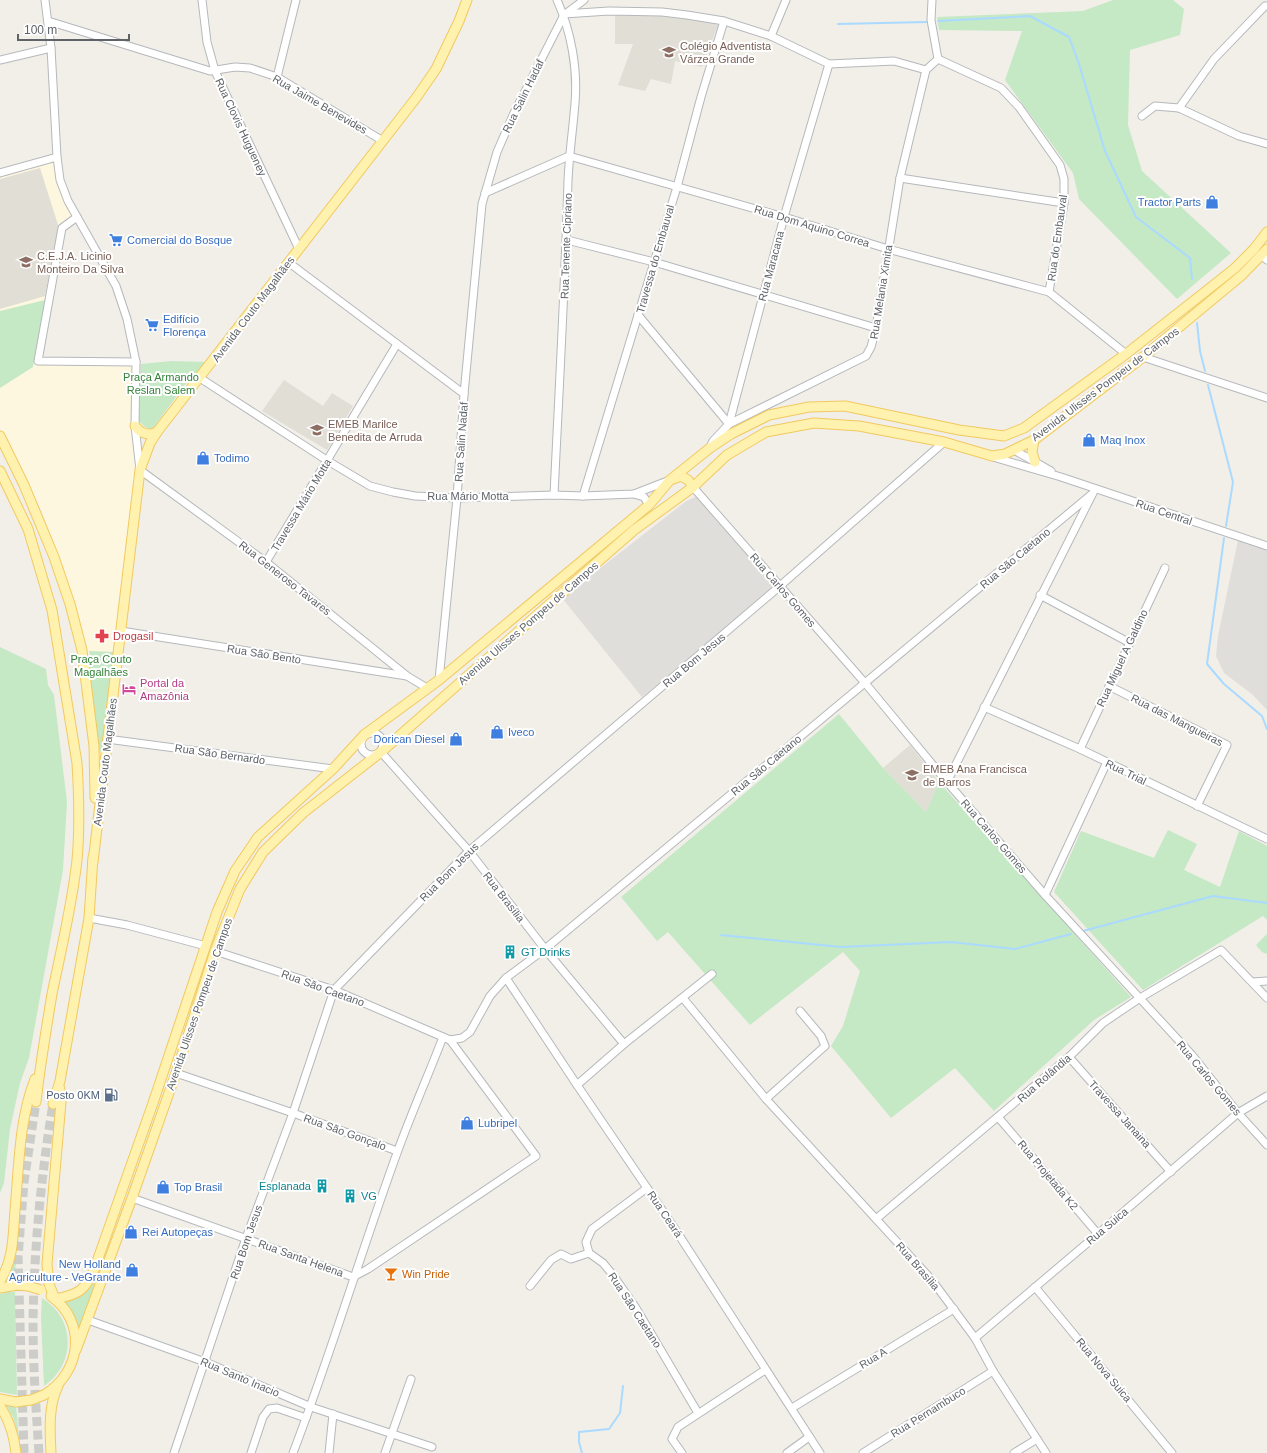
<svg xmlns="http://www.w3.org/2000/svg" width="1267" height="1453" font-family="Arial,sans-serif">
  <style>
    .commercial { fill: #fef7e0 }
    .industrial { fill: #e0deda }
    .education { fill: #e1ded6 }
    .green { fill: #c5e8c5 }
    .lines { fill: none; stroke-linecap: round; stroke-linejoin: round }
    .stream { stroke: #aadaff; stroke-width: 2 }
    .major-tunnel { stroke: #ccccc8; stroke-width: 9; stroke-dasharray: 9 4.5; stroke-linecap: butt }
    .minor-casing { stroke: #b5b8bc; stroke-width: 9 }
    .major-casing { stroke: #f2c960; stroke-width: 11 }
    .minor { stroke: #fff; stroke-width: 7 }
    .major { stroke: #fff2af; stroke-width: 9 }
    .major-bridge-casing { stroke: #f2c960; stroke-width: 11; stroke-linecap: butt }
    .major-bridge { stroke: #fff2af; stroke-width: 9 }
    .labels { text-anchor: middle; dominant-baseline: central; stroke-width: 4; stroke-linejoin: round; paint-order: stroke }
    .education-label { font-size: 11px; fill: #785e54; stroke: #fff; text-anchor: start }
    .street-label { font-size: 11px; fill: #5f6368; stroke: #fff }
    .shop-label { font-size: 11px; fill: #366cbe; stroke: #fff; text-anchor: start }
    .park-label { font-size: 11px; fill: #348238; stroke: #fff }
    .health-label { font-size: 11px; fill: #be3a42; stroke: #fff; text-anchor: start }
    .hotel-label { font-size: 11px; fill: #b23c85; stroke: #fff; text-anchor: start }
    .culture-label { font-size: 11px; fill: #0d838f; stroke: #fff; text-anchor: start }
    .service-label { font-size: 11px; fill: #4e5e75; stroke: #fff; text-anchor: end }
    .food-label { font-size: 11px; fill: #c56008; stroke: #fff; text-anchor: start }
  </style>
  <rect width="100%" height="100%" fill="#f1efe8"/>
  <!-- commercial -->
  <polygon class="commercial" points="55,161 63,197 72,217 59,228 34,364 133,366 137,466 117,619 100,775 98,775 78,625 56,551 41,509 25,476 0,429 0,177"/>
  <!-- industrial -->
  <g class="industrial">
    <polygon points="697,496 775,586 642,697 562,598 685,502"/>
    <polygon points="1238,540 1267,549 1267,710 1253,695 1224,673 1216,656 1218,636"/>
  </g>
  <!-- education -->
  <g class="education">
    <polygon points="615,15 663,16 692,18 718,25 702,67 675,61 671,84 651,79 645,91 618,85 633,44 615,44"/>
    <polygon points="40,168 59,228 45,296 0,309 0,179"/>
    <polygon points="284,380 323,406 332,393 353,406 327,450 262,411"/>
    <polygon points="910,745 939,782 926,812 883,768"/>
  </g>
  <!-- green -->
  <g class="green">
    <polygon points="1113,0 1173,0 1184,9 1180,35 1130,50 1128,125 1142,171 1231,253 1177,299 1079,199 1073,173 1005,80 1022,31 939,30 937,17 1083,11"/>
    <polygon points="45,300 33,367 0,388 0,311"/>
    <polygon points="172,361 206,362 183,387 154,427 149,429 144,426 139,421 141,364"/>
    <polygon points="0,647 46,669 48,685 54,695 67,802 63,870 29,1058 20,1083 10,1129 4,1183 0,1193"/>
    <polygon points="89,651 116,652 102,751 101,752 99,750 88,663 90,658"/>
    <polygon points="839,714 883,768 926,812 939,782 1131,997 1094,1020 994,1111 955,1068 891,1118 831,1046 843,1026 860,971 843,952 750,1025 668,932 657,941 621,897"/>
    <polygon points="1168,830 1197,844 1184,870 1220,887 1239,831 1267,846 1267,920 1263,916 1143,990 1054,892 1081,831 1154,858"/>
    <polygon points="1267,934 1267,954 1262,952 1256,945"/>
    <polygon points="16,1257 15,1282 3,1284 10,1273"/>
    <path d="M 95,1279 L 96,1280 L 78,1332 L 62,1302 C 78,1300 88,1294 95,1279 Z"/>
    <polygon points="7,1292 15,1292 17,1395 0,1392 0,1294"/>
    <path d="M 42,1298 C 76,1319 76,1364 44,1386 L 41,1316 Z"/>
    <polygon points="6,1405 16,1406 19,1437 13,1417"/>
  </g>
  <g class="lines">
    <!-- stream -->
    <g class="stream">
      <polyline points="938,21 1030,16 1069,37 1079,64 1105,151 1136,217 1190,258 1192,279"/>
      <polyline points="838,24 926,22"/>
      <polyline points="1197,323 1200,351 1205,371"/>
      <polyline points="1208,385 1233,482 1226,526"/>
      <polyline points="1224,538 1207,664 1224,684 1262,716 1267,729"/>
      <polyline points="1083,931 1213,896 1267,903"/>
      <polyline points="721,935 841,947 951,942 1015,949 1071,934"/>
      <polyline points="582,1453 579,1442 579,1432 609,1429 620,1413 623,1386"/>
    </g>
    <!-- major-tunnel -->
    <g class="major-tunnel">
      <polyline points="24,1453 18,1257 24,1182 36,1102"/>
      <path d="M 39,1453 C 36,1409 33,1366 33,1322 C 34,1249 41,1176 53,1104"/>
    </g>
    <!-- minor casing -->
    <g class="minor-casing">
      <g id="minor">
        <polyline points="45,0 51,48 57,157 60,180 68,201 116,286 127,319 136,362 135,426 140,470 266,562 407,676 427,688"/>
        <polyline points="202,0 207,42 215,71 299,249"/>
        <polyline points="932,0 931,20 938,59"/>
        <polyline points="564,14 609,11 662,12 687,15 724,21 771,36 829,64 894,61 926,70"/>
        <polyline points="48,21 210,71 235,67 250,68 277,77 383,141"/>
        <polyline points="771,36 786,0"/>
        <polyline points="0,60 51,48"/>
        <polyline points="926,70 938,59 1001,88 1019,107 1060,165 1064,179 1064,203 1049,292"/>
        <polyline points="277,77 296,0"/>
        <polyline points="1179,108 1214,59 1265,6 1267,6"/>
        <polyline points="1142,116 1155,106 1179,108 1239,136 1267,144"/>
        <polyline points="0,173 57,157"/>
        <polyline points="900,178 1064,203"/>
        <polyline points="485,193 569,156 784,217 888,249 1049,292 1126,354"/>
        <polyline points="77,217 62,228 38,361 136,362"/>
        <polyline points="567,240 654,262 876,328"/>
        <polyline points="1262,256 1267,260"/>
        <polyline points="288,262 464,394"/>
        <polyline points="638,315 729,424"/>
        <polyline points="1143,357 1267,398"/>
        <polyline points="200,378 328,461 370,486 393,492 415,496 457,498 554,495 583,496 634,494 670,480"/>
        <polyline points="729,424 784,217 829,64"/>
        <polyline points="710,447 713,441 729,424 866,356 871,347 876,328 900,178 926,70"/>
        <polyline points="1014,450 1051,471"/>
        <polyline points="993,457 1061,477 1267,546"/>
        <polyline points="693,487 865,683 947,782 1045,895 1192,1055 1238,1113 1267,1145"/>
        <polyline points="634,494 644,497 649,505"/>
        <path d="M 554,495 C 559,390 565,286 568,181 C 569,155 573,129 575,103 C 578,69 571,31 557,0"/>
        <polyline points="583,496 677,187 701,97 724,21"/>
        <polyline points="266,562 397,344"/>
        <polyline points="1040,595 1130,643"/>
        <polyline points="121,631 407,676"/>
        <polyline points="439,680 457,498 464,394 482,204 497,152 514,113 564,15 584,0"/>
        <polyline points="1109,686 1227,745 1197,806"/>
        <polyline points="984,707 1080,749 1267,839"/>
        <circle cx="372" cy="744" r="11"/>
        <polyline points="107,739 333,769"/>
        <polyline points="1080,749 1165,568"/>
        <polyline points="381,752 469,851 545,949 624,1044"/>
        <polyline points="947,782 1095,489"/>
        <polyline points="1045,895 1107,762"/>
        <polyline points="89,918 127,925 206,946"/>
        <polyline points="215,951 334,990 450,1040 462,1038 470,1032 490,996 506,978 545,949 1092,494"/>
        <polyline points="506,978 577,1085 675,1229 820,1453"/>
        <polyline points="1253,982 1267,981"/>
        <polyline points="683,998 766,1099 931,1279 975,1338 993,1371 1046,1453"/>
        <polyline points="1069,1057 1171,1172"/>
        <polyline points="176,1073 293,1113 397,1151"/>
        <polyline points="577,1085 624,1044 712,974"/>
        <polyline points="766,1099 825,1046 821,1036 800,1011"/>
        <polyline points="998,1117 1098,1234"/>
        <polyline points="647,1188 592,1229 586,1242 589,1253 603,1263 613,1275 636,1308 698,1413"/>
        <polyline points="132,1198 353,1277 368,1269 536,1156 450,1040"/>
        <polyline points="876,1219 1069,1057 1103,1023 1140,998 1221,950 1267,998"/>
        <polyline points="530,1286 551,1260 561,1254 571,1259 589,1253"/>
        <polyline points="1035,1287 1172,1453"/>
        <polyline points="88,1320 205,1362 311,1407 432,1447"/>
        <polyline points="975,1338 1098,1234 1238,1113 1267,1096"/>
        <polyline points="792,1408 954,1309"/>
        <polyline points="174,1453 246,1238 293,1113 334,990 469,851 780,586 944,442"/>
        <polyline points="251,1453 263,1417 269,1409 277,1408 306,1418"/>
        <path d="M 293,1453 C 331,1354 361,1252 397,1153 C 411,1114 428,1076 443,1037"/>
        <polyline points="329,1453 333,1414"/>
        <polyline points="385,1453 411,1379"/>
        <polyline points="682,1453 672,1439 678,1427 765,1370"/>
        <polyline points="787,1453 809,1437"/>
        <polyline points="863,1453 993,1371"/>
        <polyline points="1014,1453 1037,1439"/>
      </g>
    </g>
    <!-- major casing -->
    <g class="major-casing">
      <g id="major">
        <path d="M 135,426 C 141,434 149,436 157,432"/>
        <polyline points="0,436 24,485 54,557 70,604 82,650 94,746 95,798"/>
        <polyline points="1034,440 1032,452 1035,462"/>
        <path d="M 0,471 L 28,529 L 52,610 L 77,763 C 79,796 80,828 77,860 C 72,906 61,950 52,994 C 46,1030 40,1066 36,1102"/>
        <polyline points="673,479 681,476 688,480 693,487"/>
        <polyline points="93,862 140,470 150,443 157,432 416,98 436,69 459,21 467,0"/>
        <polyline points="53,1104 60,1081 89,918 93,857"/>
        <path d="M 0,1281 C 14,1259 13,1234 15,1210 C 19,1166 19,1120 35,1079"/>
        <polyline points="0,1288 17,1285"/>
        <path d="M 55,1299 C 77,1295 85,1291 94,1270 L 153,1103 L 217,912 L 235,871 L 258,837 L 333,769 L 364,735 L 439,680 L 649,505 L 670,480 L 710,448 L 731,434 L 769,415 L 809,407 L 845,406 L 959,430 L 1004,436 L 1024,428 L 1126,354 L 1215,284 L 1235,268 L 1254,249 L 1267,232"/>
        <polyline points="55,1299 49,1284 47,1264 61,1102 60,1089"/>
        <polyline points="76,1350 132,1198 176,1073 215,951 240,889 263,852 303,813 381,752 634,530 693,487 727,455 766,432 814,423 859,426 944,442 992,456 1005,454 1034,440 1143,357 1242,275 1267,249"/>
        <path d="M 44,1395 C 81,1373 88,1323 51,1296"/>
        <polyline points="0,1399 16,1402"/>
        <path d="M 0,1406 C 10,1421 14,1435 16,1453"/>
        <path d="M 51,1453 C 50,1431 48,1406 58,1386"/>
      </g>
    </g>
    <!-- minor -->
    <use href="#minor" class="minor"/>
    <!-- major -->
    <use href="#major" class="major"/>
    <!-- major-bridge casing -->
    <g class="major-bridge-casing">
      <g id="major-bridge">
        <polyline points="17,1285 28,1286 41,1290"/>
        <polyline points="16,1402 31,1400 44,1395"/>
      </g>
    </g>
    <!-- major-bridge -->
    <use href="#major-bridge" class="major-bridge"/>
  </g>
  <!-- icons -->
  <defs>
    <g id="school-bare" transform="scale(1.08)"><path d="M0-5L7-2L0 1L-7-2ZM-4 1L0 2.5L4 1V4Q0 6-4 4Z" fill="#8d6e63" stroke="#fff" stroke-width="2.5" paint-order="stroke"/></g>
    <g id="shop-bare" transform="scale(1.08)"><path d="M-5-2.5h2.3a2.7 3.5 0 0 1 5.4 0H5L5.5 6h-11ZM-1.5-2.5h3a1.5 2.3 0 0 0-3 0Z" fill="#3f7fe0" stroke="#fff" stroke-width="2.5" paint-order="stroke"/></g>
    <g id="supermarket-bare" transform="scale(1.08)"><path d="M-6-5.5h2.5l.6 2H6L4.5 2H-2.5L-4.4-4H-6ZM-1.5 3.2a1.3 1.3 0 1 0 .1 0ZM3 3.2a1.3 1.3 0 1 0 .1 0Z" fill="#3f7fe0" stroke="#fff" stroke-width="2.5" paint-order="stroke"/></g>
    <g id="pharmacy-bare" transform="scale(1.08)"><path d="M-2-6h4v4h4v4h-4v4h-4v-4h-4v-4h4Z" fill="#e0444e" stroke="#fff" stroke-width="2.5" paint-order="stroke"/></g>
    <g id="hotel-bare" transform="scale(1.08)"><path d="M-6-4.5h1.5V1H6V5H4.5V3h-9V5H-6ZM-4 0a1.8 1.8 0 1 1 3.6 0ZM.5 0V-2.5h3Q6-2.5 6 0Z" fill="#d1479c" stroke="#fff" stroke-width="2.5" paint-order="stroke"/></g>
    <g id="building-bare" transform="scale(1.08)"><path d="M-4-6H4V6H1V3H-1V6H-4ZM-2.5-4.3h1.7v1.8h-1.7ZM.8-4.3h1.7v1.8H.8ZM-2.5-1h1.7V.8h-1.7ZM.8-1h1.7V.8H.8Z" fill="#0f9aa8" stroke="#fff" stroke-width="2.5" paint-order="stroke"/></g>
    <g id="fuel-bare" transform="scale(1.08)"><path d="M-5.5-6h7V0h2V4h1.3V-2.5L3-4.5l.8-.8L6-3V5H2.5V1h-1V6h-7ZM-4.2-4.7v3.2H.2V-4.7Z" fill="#5c6f8a" stroke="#fff" stroke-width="2.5" paint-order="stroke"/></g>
    <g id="bar-bare" transform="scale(1.08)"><path d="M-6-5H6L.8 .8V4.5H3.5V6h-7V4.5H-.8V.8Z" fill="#e8710a" stroke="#fff" stroke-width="2.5" paint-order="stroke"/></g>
  </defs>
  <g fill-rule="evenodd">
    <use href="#school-bare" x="669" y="52"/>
    <use href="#shop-bare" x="1212" y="202"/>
    <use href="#supermarket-bare" x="116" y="240"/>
    <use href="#school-bare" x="26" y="262"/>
    <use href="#supermarket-bare" x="152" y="325"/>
    <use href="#school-bare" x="317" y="430"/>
    <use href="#shop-bare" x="1089" y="440"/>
    <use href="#shop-bare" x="203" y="458"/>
    <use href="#pharmacy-bare" x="102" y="636"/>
    <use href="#hotel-bare" x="129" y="689"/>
    <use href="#shop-bare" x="497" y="732"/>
    <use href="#shop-bare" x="456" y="739"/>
    <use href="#school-bare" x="912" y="775"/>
    <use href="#building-bare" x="510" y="952"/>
    <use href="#fuel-bare" x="111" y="1095"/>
    <use href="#shop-bare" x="467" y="1123"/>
    <use href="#building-bare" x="322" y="1186"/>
    <use href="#shop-bare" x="163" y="1187"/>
    <use href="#building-bare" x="350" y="1196"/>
    <use href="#shop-bare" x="131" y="1232"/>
    <use href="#shop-bare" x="132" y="1270"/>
    <use href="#bar-bare" x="391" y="1274"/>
  </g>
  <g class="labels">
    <!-- education labels -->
    <g class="education-label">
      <text x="680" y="46">Colégio Adventista<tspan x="680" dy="13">Várzea Grande</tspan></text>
      <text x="37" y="256">C.E.J.A. Licinio<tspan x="37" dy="13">Monteiro Da Silva</tspan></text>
      <text x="328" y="424">EMEB Marilce<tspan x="328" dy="13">Benedita de Arruda</tspan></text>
      <text x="923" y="769">EMEB Ana Francisca<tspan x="923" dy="13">de Barros</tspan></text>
    </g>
    <!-- street labels -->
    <g class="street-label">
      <text transform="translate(523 96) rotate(-64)">Rua Salin Hadaf</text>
      <text transform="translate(320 104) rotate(30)">Rua Jaime Benevides</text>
      <text transform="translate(241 127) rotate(65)">Rua Clovis Hugueney</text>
      <text transform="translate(812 226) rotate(17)">Rua Dom Aquino Correa</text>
      <text transform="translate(1057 238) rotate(-82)">Rua do Embauval</text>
      <text transform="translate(566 246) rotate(-88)">Rua Tenente Cipriano</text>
      <text transform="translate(655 259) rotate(-74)">Travessa do Embauval</text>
      <text transform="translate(771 266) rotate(-75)">Rua Maracana</text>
      <text transform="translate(881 292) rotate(-81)">Rua Melania Ximita</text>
      <text transform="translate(253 309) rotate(-53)">Avenida Couto Magalhães</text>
      <text transform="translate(1105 384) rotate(-37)">Avenida Ulisses Pompeu de Campos</text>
      <text transform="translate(461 442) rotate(-86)">Rua Salin Nadaf</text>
      <text x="468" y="496">Rua Mário Motta</text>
      <text transform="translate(301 505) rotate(-59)">Travessa Mário Motta</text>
      <text transform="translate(1164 512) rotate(19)">Rua Central</text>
      <text transform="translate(1015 558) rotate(-40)">Rua São Caetano</text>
      <text transform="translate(285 578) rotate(38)">Rua Generoso Tavares</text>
      <text transform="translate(783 590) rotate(49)">Rua Carlos Gomes</text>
      <text transform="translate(528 623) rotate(-41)">Avenida Ulisses Pompeu de Campos</text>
      <text transform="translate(264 654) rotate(9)">Rua São Bento</text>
      <text transform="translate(1122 658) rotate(-65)">Rua Miguel A Galdino</text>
      <text transform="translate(694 660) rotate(-40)">Rua Bom Jesus</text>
      <text transform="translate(1177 720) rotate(27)">Rua das Mangueiras</text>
      <text transform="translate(220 754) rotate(8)">Rua São Bernardo</text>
      <text transform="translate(105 762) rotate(-83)">Avenida Couto Magalhães</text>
      <text transform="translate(766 765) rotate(-40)">Rua São Caetano</text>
      <text transform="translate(1126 772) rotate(26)">Rua Trial</text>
      <text transform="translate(994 836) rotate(49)">Rua Carlos Gomes</text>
      <text transform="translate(449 872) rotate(-45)">Rua Bom Jesus</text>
      <text transform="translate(504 897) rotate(52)">Rua Brasília</text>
      <text transform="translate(323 988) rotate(20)">Rua São Caetano</text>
      <text transform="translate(199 1004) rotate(-71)">Avenida Ulisses Pompeu de Campos</text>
      <text transform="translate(1044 1078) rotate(-41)">Rua Rolândia</text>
      <text transform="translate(1209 1078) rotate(50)">Rua Carlos Gomes</text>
      <text transform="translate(1120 1114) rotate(48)">Travessa Janaina</text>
      <text transform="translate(345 1132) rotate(20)">Rua São Gonçalo</text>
      <text transform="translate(1048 1175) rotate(50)">Rua Projetada K2</text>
      <text transform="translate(665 1214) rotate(56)">Rua Ceará</text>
      <text transform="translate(1107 1226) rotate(-40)">Rua Suica</text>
      <text transform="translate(246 1242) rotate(-71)">Rua Bom Jesus</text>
      <text transform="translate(301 1258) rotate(20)">Rua Santa Helena</text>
      <text transform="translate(918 1266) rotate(49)">Rua Brasília</text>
      <text transform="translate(635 1310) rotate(57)">Rua São Caetano</text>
      <text transform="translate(873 1358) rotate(-31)">Rua A</text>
      <text transform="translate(1104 1370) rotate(50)">Rua Nova Suica</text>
      <text transform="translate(240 1377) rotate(23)">Rua Santo Inacio</text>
      <text transform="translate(928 1412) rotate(-32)">Rua Pernambuco</text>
    </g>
    <!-- shop labels -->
    <g class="shop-label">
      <text x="1201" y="202" text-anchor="end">Tractor Parts</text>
      <text x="127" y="240">Comercial do Bosque</text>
      <text x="163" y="319">Edifício<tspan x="163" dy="13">Florença</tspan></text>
      <text x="1100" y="440">Maq Inox</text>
      <text x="214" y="458">Todimo</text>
      <text x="508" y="732">Iveco</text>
      <text x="445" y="739" text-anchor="end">Dorican Diesel</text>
      <text x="478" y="1123">Lubripel</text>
      <text x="174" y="1187">Top Brasil</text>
      <text x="142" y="1232">Rei Autopeças</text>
      <text x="121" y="1264" text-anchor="end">New Holland<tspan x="121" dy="13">Agriculture - VeGrande</tspan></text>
    </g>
    <!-- park labels -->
    <g class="park-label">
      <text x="161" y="377">Praça Armando<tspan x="161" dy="13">Reslan Salem</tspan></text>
      <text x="101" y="659">Praça Couto<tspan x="101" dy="13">Magalhães</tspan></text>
    </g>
    <!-- health labels -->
    <g class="health-label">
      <text x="113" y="636">Drogasil</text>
    </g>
    <!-- hotel labels -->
    <g class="hotel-label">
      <text x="140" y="683">Portal da<tspan x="140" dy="13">Amazônia</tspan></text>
    </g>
    <!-- culture labels -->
    <g class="culture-label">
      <text x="521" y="952">GT Drinks</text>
      <text x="311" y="1186" text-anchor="end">Esplanada</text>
      <text x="361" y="1196">VG</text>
    </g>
    <!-- service labels -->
    <g class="service-label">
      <text x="100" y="1095">Posto 0KM</text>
    </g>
    <!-- food labels -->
    <g class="food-label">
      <text x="402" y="1274">Win Pride</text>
    </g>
  </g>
  <!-- scale -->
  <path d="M18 34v6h111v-6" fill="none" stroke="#5f6368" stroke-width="2"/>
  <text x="24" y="34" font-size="12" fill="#5f6368" stroke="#ffffff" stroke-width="3" paint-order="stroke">100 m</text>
</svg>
